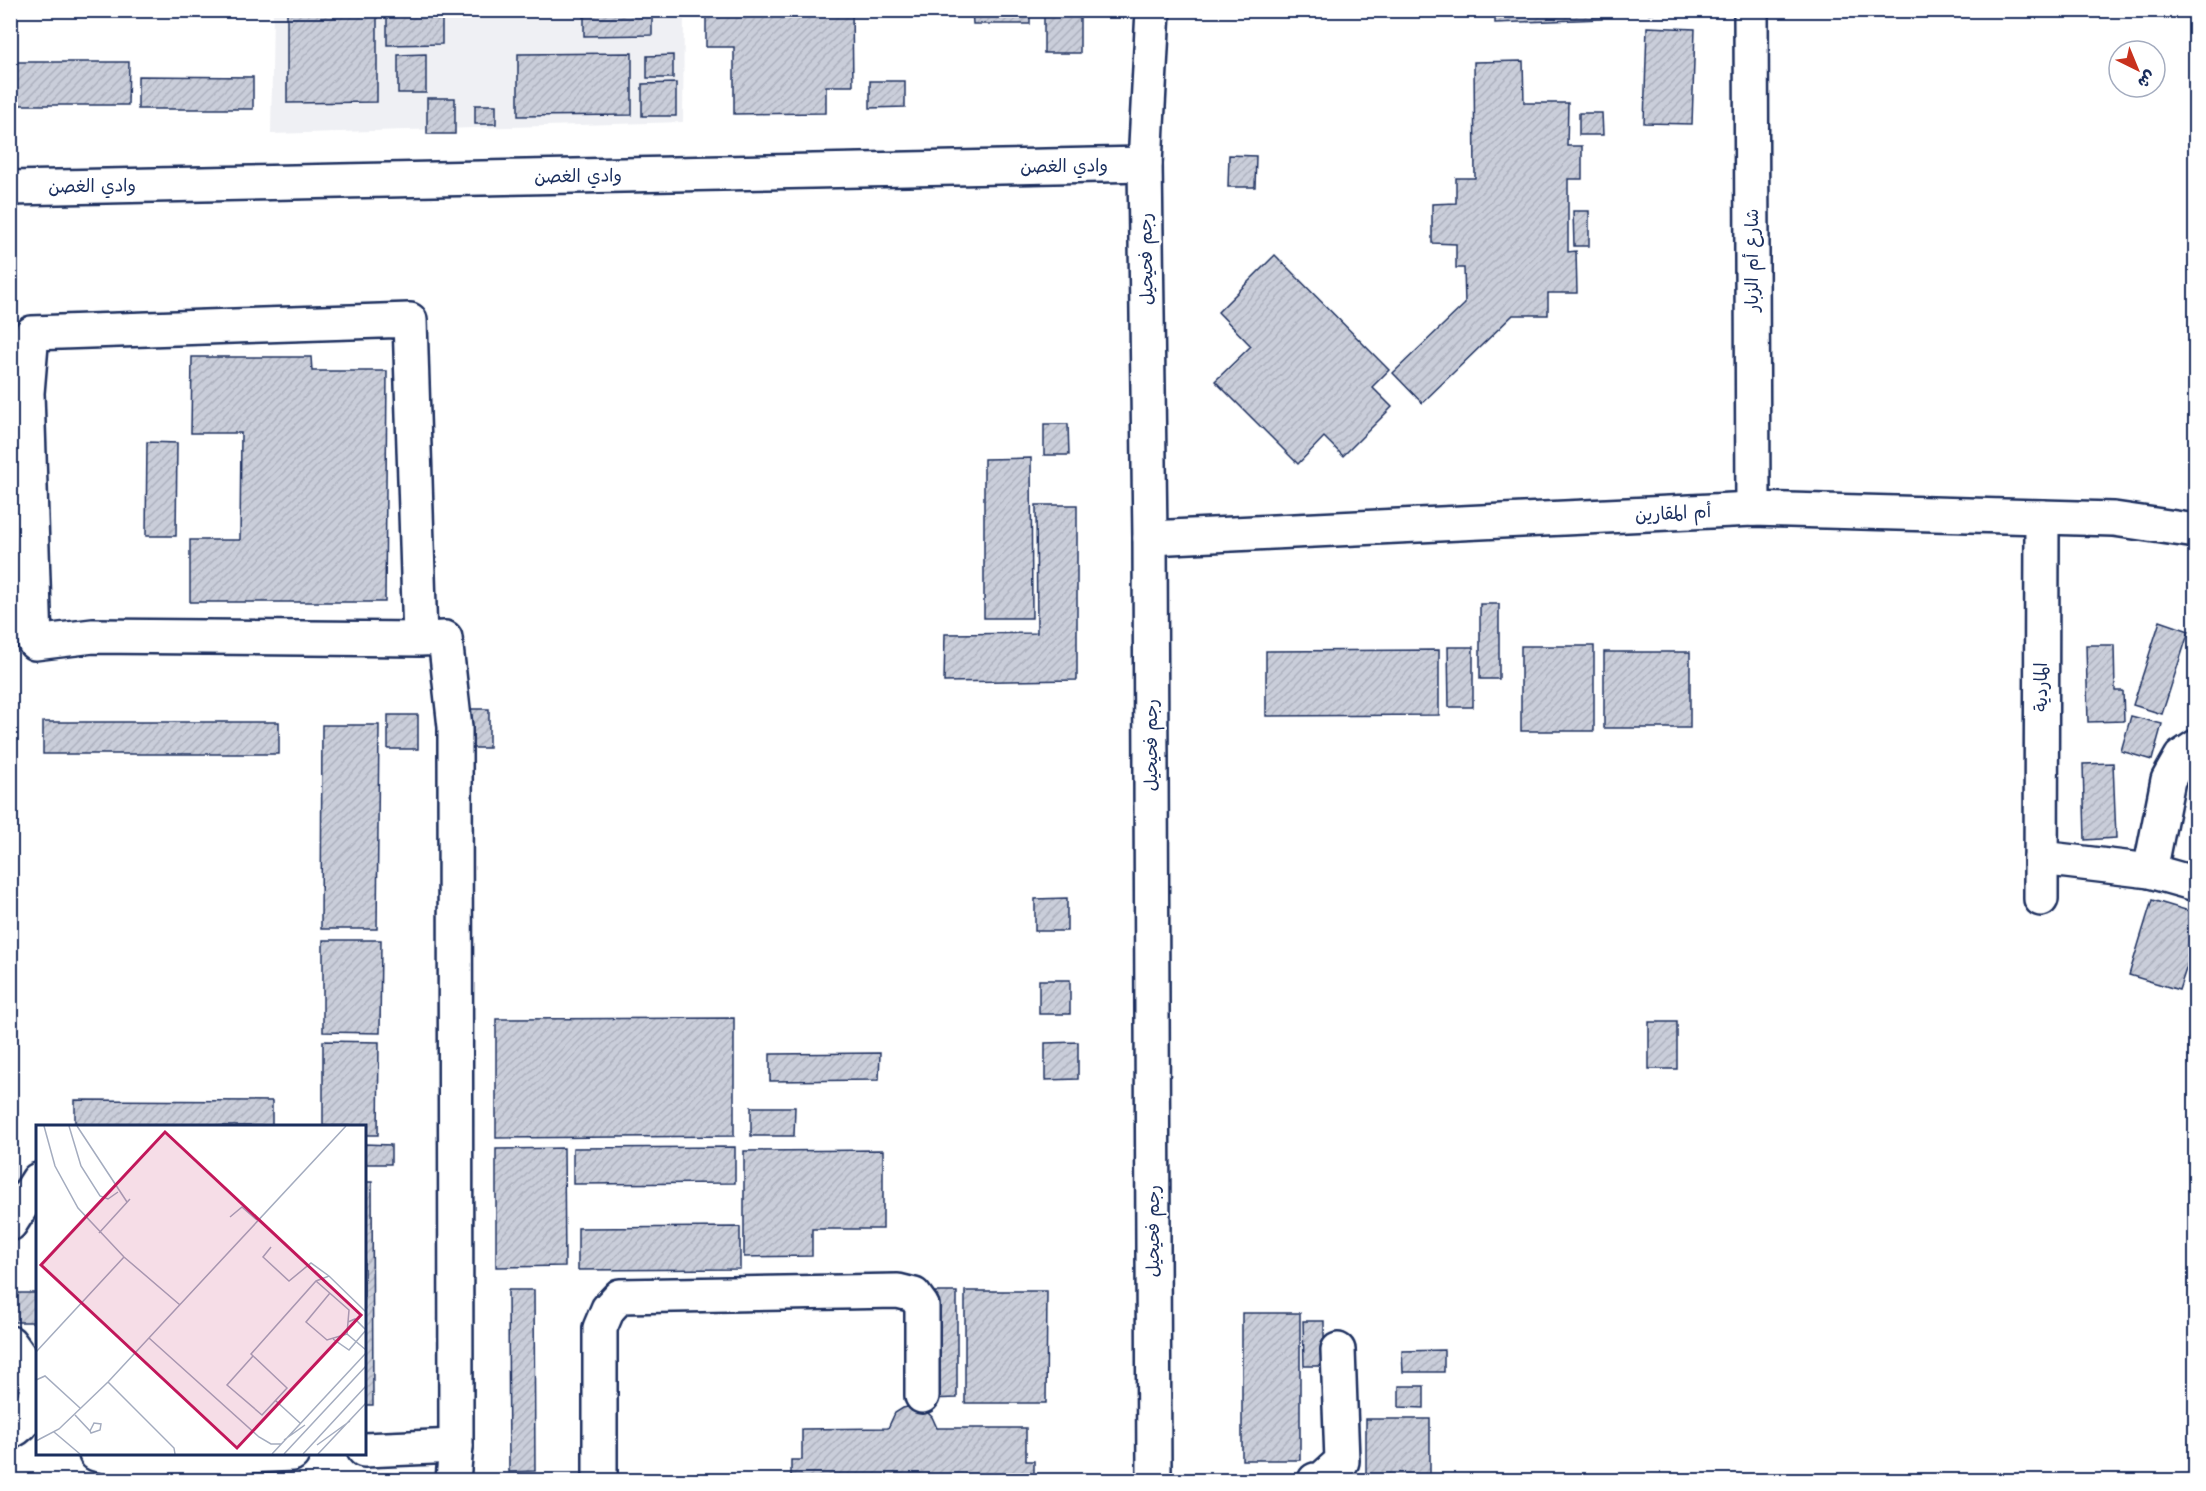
<svg xmlns="http://www.w3.org/2000/svg" width="2206" height="1491" font-family="'Shantell Sans','Playpen Sans Arabic',sans-serif">
  <style>
    .built { fill: #eff0f4 }
    .building { fill: url(#building-hatch); stroke: #1b2f5e; stroke-width: 1.5 }
    .lines { fill: none; stroke-linecap: round; stroke-linejoin: round }
    .minor-casing { stroke: #1b2f5e; stroke-width: 38 }
    .minor { stroke: #fff; stroke-width: 33 }
    .labels { text-anchor: middle; dominant-baseline: central; stroke-width: 4.5; stroke-linejoin: round; paint-order: stroke }
    .street-label { font-size: 18px; fill: #1b2f5e; stroke: #fff }
    .inset-road { fill: none; stroke: #a4acbf; stroke-width: 1.5 }
    .view { fill: #c2185b; fill-opacity: 0.15; stroke: #c2185b; stroke-width: 3 }
    .inset-edge { fill: none; stroke: #1b2f5e; stroke-width: 3 }
  </style>
  <defs>
    <pattern id="building-hatch" width="6" height="6" patternUnits="userSpaceOnUse" patternTransform="scale(1.5)"><rect width="6" height="6" fill="#caceda"/><path d="M-1 1l2-2M0 6l6-6M5 7l2-2" fill="none" stroke="#adb1be"/></pattern>
  </defs>
  <rect width="100%" height="100%" fill="#fff"/>
  <filter id="ink" filterUnits="userSpaceOnUse"><feTurbulence type="fractalNoise" baseFrequency=".0167" numOctaves="2"/><feDisplacementMap in="SourceGraphic" scale="12" xChannelSelector="R" yChannelSelector="G"/><feConvolveMatrix kernelMatrix="1 2 1 2 8 2 1 2 1" color-interpolation-filters="sRGB"/></filter>
  <g filter="url(#ink)">
    <!-- built -->
    <polygon class="built" points="273,11 684,11 683,122 271,134"/>
    <!-- building -->
    <g class="building">
      <polygon points="287,10 377,10 377,102 287,103"/>
      <polygon points="584,10 652,10 652,35 584,36"/>
      <polygon points="706,10 852,10 853,86 826,86 826,113 734,114 734,47 706,47"/>
      <polygon points="972,10 1030,10 1030,24 973,24"/>
      <rect x="1044" y="10" width="36" height="43"/>
      <rect x="1437" y="10" width="42" height="7"/>
      <polygon points="1495,10 1602,10 1602,19 1495,23"/>
      <polygon points="1610,10 1694,10 1694,12 1610,14"/>
      <polygon points="442,12 442,44 387,45 387,13"/>
      <polygon points="1647,27 1695,29 1692,124 1644,123"/>
      <polygon points="632,53 632,115 518,116 518,54"/>
      <polygon points="426,54 426,93 398,93 398,55"/>
      <polygon points="673,55 673,78 647,78 647,56"/>
      <polygon points="1523,61 1524,103 1568,103 1567,146 1582,146 1582,179 1568,179 1568,252 1576,251 1577,293 1548,293 1548,315 1513,315 1422,403 1393,373 1465,304 1464,268 1456,268 1456,244 1432,243 1432,204 1456,203 1456,178 1475,178 1474,62"/>
      <polygon points="11,62 129,62 128,105 11,105"/>
      <polygon points="138,76 253,77 253,109 138,109"/>
      <polygon points="870,81 905,81 905,107 870,108"/>
      <polygon points="676,83 676,116 642,116 642,84"/>
      <rect x="427" y="98" width="28" height="36"/>
      <rect x="475" y="105" width="21" height="19"/>
      <polygon points="1579,113 1602,113 1603,135 1579,135"/>
      <polygon points="1229,155 1256,156 1255,187 1228,187"/>
      <polygon points="1573,211 1589,211 1589,246 1574,246"/>
      <polygon points="1275,255 1389,370 1372,387 1392,407 1343,456 1324,437 1298,464 1215,381 1251,346 1218,312"/>
      <polygon points="192,357 311,357 312,371 387,371 385,602 190,602 190,540 240,540 241,433 191,433"/>
      <polygon points="1044,424 1068,424 1069,455 1044,455"/>
      <polygon points="147,442 177,443 176,536 146,536"/>
      <polygon points="1031,458 1032,618 984,618 984,459"/>
      <polygon points="1036,505 1077,505 1077,680 944,682 945,634 1037,633"/>
      <rect x="1480" y="604" width="19" height="75"/>
      <polygon points="2160,621 2189,631 2162,714 2133,705"/>
      <polygon points="2086,645 2114,645 2115,691 2123,691 2124,721 2088,722"/>
      <rect x="1521" y="646" width="73" height="85"/>
      <polygon points="1448,647 1473,647 1473,707 1449,707"/>
      <polygon points="1439,650 1439,715 1266,716 1266,651"/>
      <rect x="1604" y="652" width="86" height="76"/>
      <rect x="462" y="709" width="27" height="39"/>
      <rect x="388" y="715" width="30" height="34"/>
      <polygon points="2131,716 2162,724 2152,760 2121,751"/>
      <rect x="43" y="722" width="236" height="32"/>
      <polygon points="322,725 379,725 377,929 321,929"/>
      <polygon points="2113,763 2116,838 2085,840 2083,764"/>
      <polygon points="1067,898 1067,931 1035,931 1035,899"/>
      <polygon points="2152,900 2196,913 2196,939 2179,990 2129,975"/>
      <polygon points="323,940 381,940 380,1033 323,1032"/>
      <rect x="1039" y="980" width="31" height="34"/>
      <polygon points="734,1018 734,1136 496,1138 496,1019"/>
      <rect x="1649" y="1022" width="28" height="47"/>
      <polygon points="323,1041 379,1042 378,1135 364,1135 364,1126 323,1126"/>
      <polygon points="1078,1042 1078,1079 1045,1080 1045,1043"/>
      <polygon points="880,1053 879,1080 770,1081 770,1054"/>
      <polygon points="75,1100 272,1101 272,1126 75,1126"/>
      <polygon points="751,1107 795,1107 794,1136 751,1136"/>
      <polygon points="364,1144 391,1145 391,1164 364,1164"/>
      <polygon points="735,1147 735,1183 573,1184 573,1148"/>
      <polygon points="564,1148 565,1266 496,1267 496,1149"/>
      <polygon points="883,1150 883,1229 812,1229 812,1256 744,1257 744,1151"/>
      <rect x="10" y="1152" width="4" height="28"/>
      <polygon points="364,1182 372,1182 373,1405 364,1405"/>
      <polygon points="740,1227 740,1269 578,1270 578,1228"/>
      <polygon points="508,1290 534,1290 535,1471 509,1472"/>
      <polygon points="965,1291 1047,1291 1046,1403 965,1403"/>
      <polygon points="928,1292 957,1292 957,1398 928,1399"/>
      <rect x="13" y="1293" width="25" height="29"/>
      <rect x="1242" y="1313" width="58" height="147"/>
      <polygon points="1303,1321 1324,1321 1324,1366 1304,1366"/>
      <polygon points="1444,1350 1444,1372 1403,1372 1402,1351"/>
      <polygon points="1399,1386 1424,1386 1424,1408 1399,1407"/>
      <polygon points="912,1406 924,1409 932,1417 937,1428 1026,1428 1026,1461 1034,1461 1034,1480 791,1480 791,1460 802,1460 802,1429 888,1428 895,1413 903,1408"/>
      <rect x="1366" y="1419" width="64" height="58"/>
    </g>
    <g class="lines">
      <!-- minor casing -->
      <g class="minor-casing">
        <g id="minor">
          <polyline points="1153,10 1145,164 1150,538 1154,1480"/>
          <polyline points="1751,10 1753,509"/>
          <polyline points="10,188 1145,164"/>
          <polyline points="1150,538 1753,509 2114,519 2196,531"/>
          <polyline points="420,639 410,320 32,333 27,393 35,643 93,636 420,639 445,638 455,727 456,1446 453,1480"/>
          <polyline points="2041,858 2150,871 2196,884"/>
          <polyline points="2150,871 2168,780 2181,757 2196,747"/>
          <polyline points="2041,899 2042,517"/>
          <polyline points="10,1224 38,1180"/>
          <polyline points="10,1343 38,1382"/>
          <path d="M 10,1432 C 29,1423 33,1405 38,1385"/>
          <polyline points="364,1450 456,1446"/>
          <polyline points="96,1454 131,1461 292,1454"/>
          <polyline points="600,1480 600,1328 608,1309 620,1296 898,1291 914,1295 922,1306 922,1396"/>
          <polyline points="1315,1480 1321,1480 1342,1461 1338,1350"/>
        </g>
      </g>
      <!-- minor -->
      <use href="#minor" class="minor"/>
    </g>
  </g>
  <g class="labels">
    <!-- street labels -->
    <g class="street-label">
      <text transform="translate(1064 166) rotate(-1)">وادي الغصن</text>
      <text transform="translate(578 176) rotate(-1)">وادي الغصن</text>
      <text transform="translate(92 186) rotate(-1)">وادي الغصن</text>
      <text transform="translate(1146 259) rotate(-91)">رجم فحيحيل</text>
      <text transform="translate(1752 260) rotate(-90)">شارع أم الزبار</text>
      <text transform="translate(1673 513) rotate(-3)">أم المقارين</text>
      <text transform="translate(2041 687) rotate(-90)">الماردية</text>
      <text transform="translate(1151 745) rotate(-90)">رجم فحيحيل</text>
      <text transform="translate(1153 1231) rotate(-90)">رجم فحيحيل</text>
    </g>
  </g>
  <!-- overview -->
  <g transform="translate(36 1125)">
    <rect width="330" height="330" fill="#fff"/>
    <path class="inset-road" d="M 8,1 L 19,41 L 42,83 L 88,132 L 144,180M 33,1 L 45,41 L 64,71 L 72,74 L 82,67M 41,1 L 91,77M 194,92 L 206,82 L 221,95M 63,108 L 94,74M 235,122 L 227,132 L 253,156 L 275,138 L 293,151M 280,156 L 313,185 L 311,209 L 330,225M 294,168 L 270,197 L 291,215 L 311,209M 312,197 L 319,194 L 330,205M 113,213 L 223,312 L 235,319 L 245,319M 297,214 L 313,225 L 330,205M 0,227 L 88,132M 217,231 L 191,260 L 226,290 L 251,263 L 215,229 L 280,156 L 293,151 L 330,187M 0,255 L 9,251 L 44,283M 72,257 L 138,323 L 139,329M 240,276 L 264,298M 39,290 L 54,306 L 55,308 L 64,305 L 65,299 L 58,298 L 54,306M 18,307 L 44,329M 248,315 L 269,300M 0,316 L 23,304 L 72,257 L 310,1M 281,320 L 314,296M 236,329 L 330,228M 248,329 L 330,241M 267,329 L 330,261M 282,329 L 330,278"/>
    <path class="view" d="M 129,7 L 325,190 L 201,323 L 5,140 Z"/>
    <rect width="330" height="330" class="inset-edge"/>
  </g>
  <!-- margin -->
  <rect width="2206" height="1491" fill="none" stroke="#fff" stroke-width="36"/>
  <rect x="18" y="18" width="2170" height="1455" fill="none" stroke="#1b2f5e" stroke-width="2" filter="url(#ink)"/>
  <!-- north arrow -->
  <g transform="translate(2137 69) rotate(137)"><circle r="28" fill="#ffffff" stroke="#a4acbf" stroke-width="1.5"/>
  <path d="M0-4.5L10 22L0 15L-10 22Z" fill="#c8321e"/>
  <text y="-9" font-size="16" font-weight="bold" text-anchor="middle" fill="#1b2f5e">ش</text>
  </g>
</svg>
